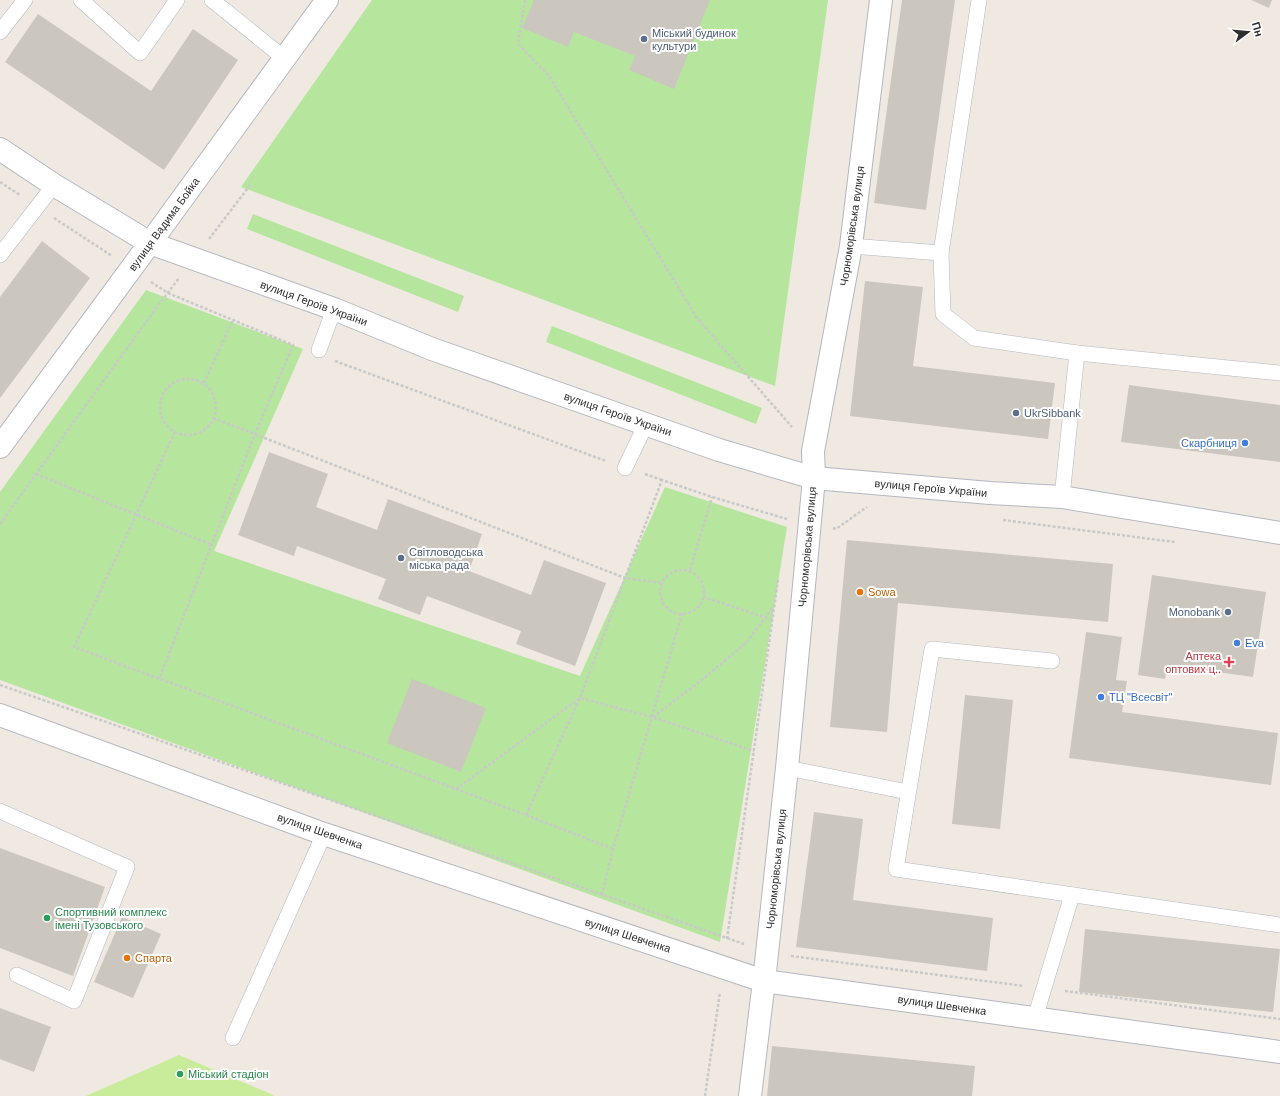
<svg xmlns="http://www.w3.org/2000/svg" width="1280" height="1096" font-family="Arial,sans-serif">
  <style>
    .green { fill: #b6e59e }
    .pitch { fill: #c9ec9a }
    .building { fill: #cbc7bf }
    .lines { fill: none; stroke-linecap: round; stroke-linejoin: round }
    .service-casing { stroke: #b4b7c1; stroke-width: 16 }
    .minor-casing { stroke: #b4b7c1; stroke-width: 24 }
    .tertiary-casing { stroke: #b4b7c1; stroke-width: 24 }
    .secondary-casing { stroke: #b4b7c1; stroke-width: 24 }
    .path { stroke: #c9c9c9; stroke-width: 2.5; stroke-dasharray: 3 2; stroke-linecap: butt }
    .service { stroke: #fff; stroke-width: 15 }
    .minor { stroke: #fff; stroke-width: 22 }
    .tertiary { stroke: #fff; stroke-width: 22 }
    .secondary { stroke: #fff; stroke-width: 22 }
    .service-dot { fill: #5c6f8a; stroke: #fff; stroke-width: 1.5 }
    .shop-dot { fill: #3f7fe0; stroke: #fff; stroke-width: 1.5 }
    .food-dot { fill: #e8710a; stroke: #fff; stroke-width: 1.5 }
    .health-dot { fill: #e0444e; stroke: #fff; stroke-width: 1.5 }
    .leisure-dot { fill: #2e9e5b; stroke: #fff; stroke-width: 1.5 }
    .labels { text-anchor: middle; dominant-baseline: central; stroke-width: 4; stroke-linejoin: round; paint-order: stroke }
    .service-label { font-size: 11px; fill: #4e5e75; stroke: #fff; text-anchor: start }
    .street-label { font-size: 11px; fill: #2e2e2e; stroke: #fff }
    .shop-label { font-size: 11px; fill: #366cbe; stroke: #fff; text-anchor: start }
    .food-label { font-size: 11px; fill: #c56008; stroke: #fff; text-anchor: start }
    .health-label { font-size: 11px; fill: #be3a42; stroke: #fff; text-anchor: end }
    .leisure-label { font-size: 11px; fill: #27864d; stroke: #fff; text-anchor: start }
  </style>
  <rect width="100%" height="100%" fill="#efe9e1"/>
  <!-- green -->
  <g class="green">
    <polygon points="372,0 828,0 775,386 241,187"/>
    <polygon points="253,214 464,296 458,312 247,229"/>
    <polygon points="146,290 303,349 214,551 580,676 665,487 787,527 720,942 0,680 0,492"/>
    <polygon points="552,326 762,408 756,424 546,342"/>
  </g>
  <!-- pitch -->
  <polygon class="pitch" points="179,1055 271,1094 274,1096 86,1096"/>
  <!-- building -->
  <g class="building">
    <polygon points="534,0 710,0 674,89 629,70 635,56 574,32 568,47 522,28"/>
    <polygon points="902,0 955,0 926,210 874,203"/>
    <polygon points="1251,0 1272,0 1269,8"/>
    <polygon points="38,14 151,91 193,29 238,60 164,170 5,62"/>
    <polygon points="42,241 90,278 0,398 0,297"/>
    <polygon points="865,281 923,287 913,366 1055,383 1048,439 850,416"/>
    <polygon points="1129,385 1280,405 1280,462 1121,442"/>
    <polygon points="269,452 328,474 316,507 377,530 388,499 482,534 469,571 531,595 544,560 606,583 575,666 516,644 521,631 427,596 420,615 378,599 386,579 297,546 294,556 238,535"/>
    <polygon points="847,540 1113,564 1108,622 898,603 887,732 830,727"/>
    <polygon points="1152,575 1266,592 1253,677 1167,665 1165,679 1138,675"/>
    <polygon points="1086,632 1122,637 1116,680 1127,681 1122,712 1278,733 1271,785 1069,758"/>
    <polygon points="412,679 486,708 461,772 387,743"/>
    <polygon points="965,695 1013,700 1000,829 952,824"/>
    <polygon points="814,812 863,819 853,900 993,918 987,971 796,947"/>
    <polygon points="0,848 105,887 73,976 0,948"/>
    <polygon points="122,917 161,934 133,998 94,982"/>
    <polygon points="1085,929 1280,949 1273,1012 1079,992"/>
    <polygon points="0,1008 51,1027 34,1072 0,1059"/>
    <polygon points="772,1046 975,1066 972,1096 767,1096"/>
  </g>
  <g class="lines">
    <!-- service casing -->
    <g class="service-casing">
      <g id="service">
        <polyline points="81,0 140,53 177,0"/>
        <polyline points="212,0 284,58"/>
        <polyline points="979,0 941,253 943,314 974,338 1077,353 1280,373"/>
        <polyline points="0,32 25,0"/>
        <polyline points="851,246 941,253"/>
        <polyline points="0,255 54,185"/>
        <polyline points="319,350 334,309"/>
        <polyline points="625,468 646,424"/>
        <polyline points="1062,497 1077,353"/>
        <polyline points="1052,661 932,649 896,869 1280,925"/>
        <polyline points="787,768 908,792"/>
        <polyline points="0,811 127,867 74,1001 17,975"/>
        <polyline points="1035,1018 1072,895"/>
        <polyline points="233,1038 324,834"/>
      </g>
    </g>
    <!-- minor casing -->
    <g class="minor-casing">
      <g id="minor">
        <polyline points="150,243 327,0"/>
        <polyline points="814,478 813,451 851,246 881,0"/>
        <polyline points="0,715 324,834 764,981 1280,1052"/>
      </g>
    </g>
    <!-- tertiary casing -->
    <g class="tertiary-casing">
      <g id="tertiary">
        <polyline points="0,447 150,243"/>
        <polyline points="750,1096 764,981 787,768 814,478"/>
      </g>
    </g>
    <!-- secondary casing -->
    <g class="secondary-casing">
      <polyline id="secondary" points="0,149 54,185 150,243 334,309 432,349 719,450 814,478 990,493 1062,497 1280,533"/>
    </g>
    <!-- path -->
    <g class="path">
      <polyline points="525,0 518,44 549,76 697,318 792,427"/>
      <polyline points="0,182 20,195"/>
      <polyline points="54,218 112,256"/>
      <polyline points="209,239 251,184"/>
      <polyline points="151,282 168,293 293,345 255,434 159,679"/>
      <polyline points="335,361 606,461"/>
      <circle cx="188" cy="407" r="28"/>
      <polyline points="204,383 233,320"/>
      <polyline points="213,418 625,578 662,583"/>
      <polyline points="175,432 74,647 526,815 613,849"/>
      <polyline points="36,474 212,545"/>
      <polyline points="645,474 662,480"/>
      <polyline points="1003,520 1175,542"/>
      <polyline points="0,524 154,311 179,278"/>
      <polyline points="833,528 836,529 867,507"/>
      <circle cx="682" cy="592" r="22"/>
      <polyline points="690,570 712,497"/>
      <polyline points="703,597 773,620"/>
      <polyline points="0,685 744,944"/>
      <polyline points="653,717 698,683 746,643 774,606"/>
      <polyline points="456,789 580,698 662,480 712,497 787,519"/>
      <polyline points="526,815 580,698 652,717 754,751"/>
      <polyline points="602,895 613,849 682,614"/>
      <polyline points="727,939 778,580"/>
      <polyline points="791,956 1024,986"/>
      <polyline points="1065,991 1280,1019"/>
      <polyline points="705,1096 720,992"/>
    </g>
    <!-- service -->
    <use href="#service" class="service"/>
    <!-- minor -->
    <use href="#minor" class="minor"/>
    <!-- tertiary -->
    <use href="#tertiary" class="tertiary"/>
    <!-- secondary -->
    <use href="#secondary" class="secondary"/>
  </g>
  <!-- markers -->
  <g class="service-dot">
    <circle cx="644" cy="39" r="4"/>
    <circle cx="1016" cy="413" r="4"/>
    <circle cx="401" cy="558" r="4"/>
    <circle cx="1228" cy="612" r="4"/>
  </g>
  <g class="shop-dot">
    <circle cx="1245" cy="443" r="4"/>
    <circle cx="1237" cy="643" r="4"/>
    <circle cx="1101" cy="697" r="4"/>
  </g>
  <g class="food-dot">
    <circle cx="860" cy="592" r="4"/>
    <circle cx="127" cy="958" r="4"/>
  </g>
  <path class="health-dot" d="M1227 656h4v4h4v4h-4v4h-4v-4h-4v-4h4z"/>
  <g class="leisure-dot">
    <circle cx="47" cy="918" r="4"/>
    <circle cx="180" cy="1074" r="4"/>
  </g>
  <g class="labels">
    <!-- service labels -->
    <g class="service-label">
      <text x="652" y="33">Міський будинок<tspan x="652" dy="13">культури</tspan></text>
      <text x="1024" y="413">UkrSibbank</text>
      <text x="409" y="552">Світловодська<tspan x="409" dy="13">міська рада</tspan></text>
      <text x="1220" y="612" text-anchor="end">Monobank</text>
    </g>
    <!-- street labels -->
    <g class="street-label">
      <text transform="translate(164 224) rotate(-54)">вулиця Вадима Бойка</text>
      <text transform="translate(852 226) rotate(-82)">Чорноморівська вулиця</text>
      <text transform="translate(314 303) rotate(20)">вулиця Героїв України</text>
      <text transform="translate(618 414) rotate(19)">вулиця Героїв України</text>
      <text transform="translate(931 488) rotate(5)">вулиця Героїв України</text>
      <text transform="translate(807 547) rotate(-85)">Чорноморівська вулиця</text>
      <text transform="translate(320 831) rotate(19)">вулиця Шевченка</text>
      <text transform="translate(776 869) rotate(-84)">Чорноморівська вулиця</text>
      <text transform="translate(628 935) rotate(18)">вулиця Шевченка</text>
      <text transform="translate(942 1005) rotate(8)">вулиця Шевченка</text>
    </g>
    <!-- shop labels -->
    <g class="shop-label">
      <text x="1237" y="443" text-anchor="end">Скарбниця</text>
      <text x="1245" y="643">Eva</text>
      <text x="1109" y="697">ТЦ "Всесвіт"</text>
    </g>
    <!-- food labels -->
    <g class="food-label">
      <text x="868" y="592">Sowa</text>
      <text x="135" y="958">Спарта</text>
    </g>
    <!-- health labels -->
    <g class="health-label">
      <text x="1221" y="656">Аптека<tspan x="1221" dy="13">оптових ц‥</tspan></text>
    </g>
    <!-- leisure labels -->
    <g class="leisure-label">
      <text x="55" y="912">Спортивний комплекс<tspan x="55" dy="13">імені Тузовського</tspan></text>
      <text x="188" y="1074">Міський стадіон</text>
    </g>
  </g>
  <!-- north arrow -->
  <g transform="translate(1248 32) rotate(74)" stroke="#ffffff" stroke-width="3" paint-order="stroke">
  <path d="M0-3L7 15L0 10L-7 15Z" fill="#2e2e2e"/>
  <text y="-6" font-size="11" font-weight="bold" text-anchor="middle" fill="#2e2e2e">Пн</text>
  </g>
</svg>
